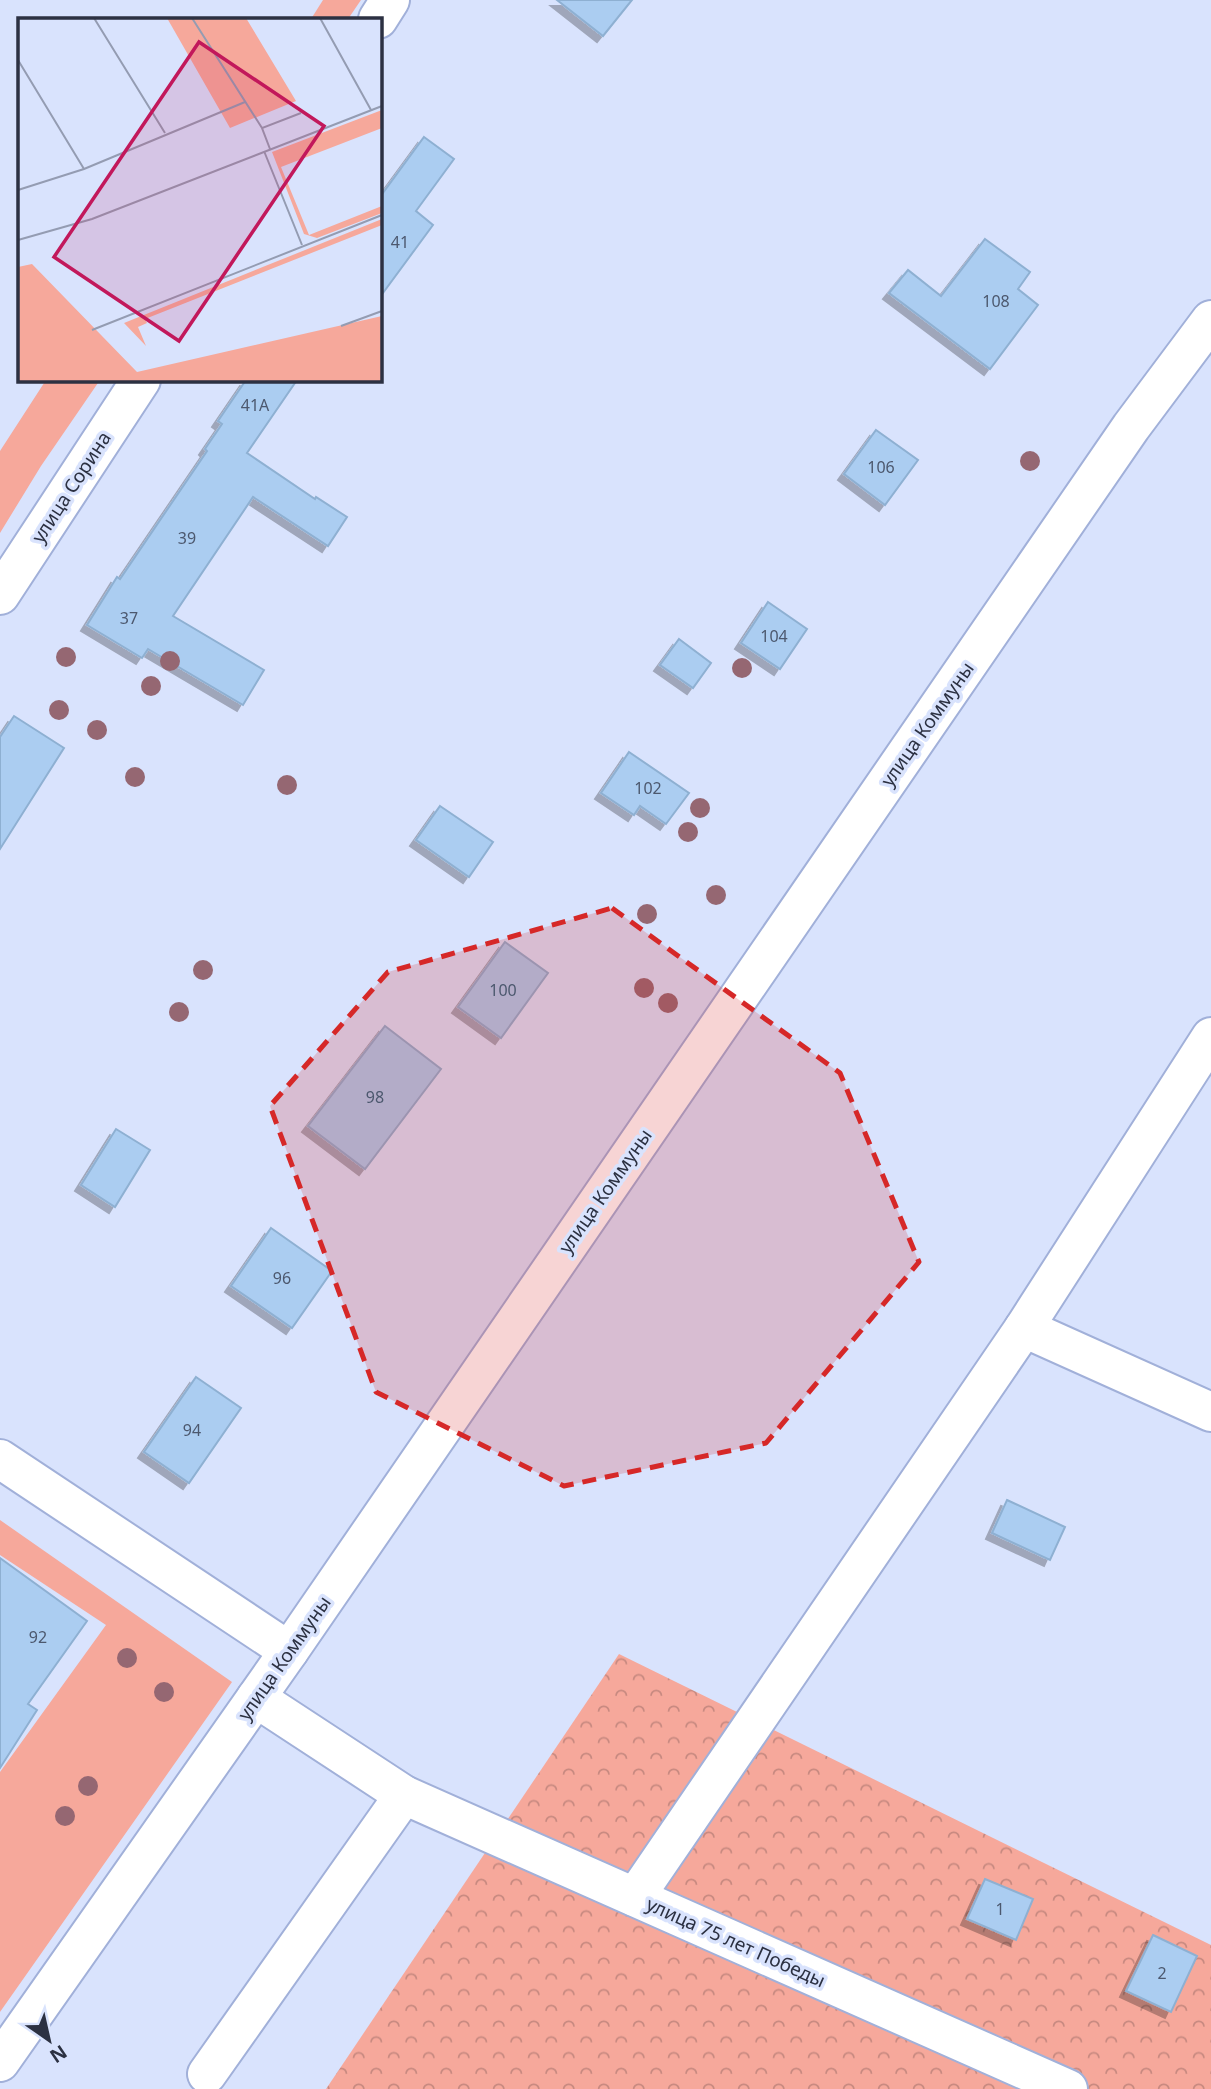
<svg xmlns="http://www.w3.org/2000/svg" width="1211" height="2089" font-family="'Noto Sans',sans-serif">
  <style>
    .grass { fill: #f6a89b }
    .forest { fill: url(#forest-crowns) }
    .building { fill: #abcdf1; stroke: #8eb0d2; stroke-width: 2; filter: url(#shadow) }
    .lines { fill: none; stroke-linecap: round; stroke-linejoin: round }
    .minor-casing { stroke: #a1b0d9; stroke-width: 42 }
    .minor { stroke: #fff; stroke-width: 38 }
    .tree { fill: #956772 }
    .marked { fill: #d62828; fill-opacity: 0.2; stroke: #d62828; stroke-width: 5; stroke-dasharray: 14 9; stroke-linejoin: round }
    .labels { text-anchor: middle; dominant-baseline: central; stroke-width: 7; stroke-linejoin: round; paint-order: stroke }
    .number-label { font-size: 16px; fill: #4c586e }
    .street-label { font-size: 19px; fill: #2c3142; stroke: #d9e3fd }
    .inset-road { fill: none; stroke: #949cb2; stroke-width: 2 }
    .view { fill: #c2185b; fill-opacity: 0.15; stroke: #c2185b; stroke-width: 3.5 }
    .inset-edge { fill: none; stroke: #2c3142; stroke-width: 3.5 }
  </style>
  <defs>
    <pattern id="forest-crowns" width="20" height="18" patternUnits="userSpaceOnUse" patternTransform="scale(1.75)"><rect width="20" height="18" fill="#f6a89b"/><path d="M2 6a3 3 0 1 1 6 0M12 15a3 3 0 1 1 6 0" fill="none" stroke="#c78980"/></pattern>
    <filter id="shadow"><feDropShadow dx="-6" dy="6" stdDeviation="0" flood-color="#0004"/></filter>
  </defs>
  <rect width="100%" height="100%" fill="#d9e3fd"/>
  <!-- grass -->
  <g class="grass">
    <polygon points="323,0 361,0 348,19 311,19"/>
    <polygon points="46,380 100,380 41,466 0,533 0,451"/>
    <polygon points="0,1520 232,1682 0,2012 0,1772 106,1625 0,1555"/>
  </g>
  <!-- forest -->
  <polygon class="forest" points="619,1654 1211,1945 1211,2089 326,2089"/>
  <!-- building -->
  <g class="building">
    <polygon points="557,0 632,0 603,36"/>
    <polygon points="424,137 454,159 416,211 433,225 380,297 380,197"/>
    <polygon points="985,239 1030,272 1018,289 1038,305 990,369 889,293 908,270 941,296"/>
    <polygon points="246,380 297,380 247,453 315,499 316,497 347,517 328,546 253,497 173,616 264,670 243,705 148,649 142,658 87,625 117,577 120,579 207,451 205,449 222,424 218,421"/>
    <polygon points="876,430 918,460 885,505 844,474"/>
    <polygon points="768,602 807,629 780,669 741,643"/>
    <polygon points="679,639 711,663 693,688 660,665"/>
    <polygon points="14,716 64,748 0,849 0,737"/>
    <polygon points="629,752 689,793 666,824 640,806 634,815 601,793"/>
    <polygon points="440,806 493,842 469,877 416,840"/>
    <polygon points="505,942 548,973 501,1038 458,1007"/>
    <polygon points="385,1026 441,1069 365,1169 308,1126"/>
    <polygon points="116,1129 150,1150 115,1207 81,1185"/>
    <polygon points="271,1228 332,1271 292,1328 231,1286"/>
    <polygon points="196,1377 241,1408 189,1483 144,1452"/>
    <polygon points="1007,1500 1065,1527 1050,1560 992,1533"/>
    <polygon points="0,1558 87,1621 28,1704 37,1710 0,1768"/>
    <polygon points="985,1879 1033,1899 1016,1940 967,1919"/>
    <polygon points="1153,1935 1197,1956 1171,2012 1126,1991"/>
  </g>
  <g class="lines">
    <!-- minor casing -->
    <g class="minor-casing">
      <g id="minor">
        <polyline points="378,19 390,0"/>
        <polyline points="0,595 141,380"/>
        <polyline points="1024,1328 1211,1412"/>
        <polyline points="0,1459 289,1651"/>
        <polyline points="404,1795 1068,2089"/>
        <polyline points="635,1897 1024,1328 1211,1037"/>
        <polyline points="0,2062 289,1651 1131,427 1211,320"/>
        <polyline points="207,2074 404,1795 256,1698"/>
      </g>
    </g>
    <!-- minor -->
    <use href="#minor" class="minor"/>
  </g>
  <!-- trees -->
  <g class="tree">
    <circle cx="1030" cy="461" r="10"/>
    <circle cx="66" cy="657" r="10"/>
    <circle cx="170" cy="661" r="10"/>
    <circle cx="742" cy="668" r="10"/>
    <circle cx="151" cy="686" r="10"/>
    <circle cx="59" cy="710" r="10"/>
    <circle cx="97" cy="730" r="10"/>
    <circle cx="135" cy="777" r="10"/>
    <circle cx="287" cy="785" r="10"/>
    <circle cx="700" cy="808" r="10"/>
    <circle cx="688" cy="832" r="10"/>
    <circle cx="716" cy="895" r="10"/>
    <circle cx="647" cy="914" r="10"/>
    <circle cx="203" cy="970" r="10"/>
    <circle cx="644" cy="988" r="10"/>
    <circle cx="668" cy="1003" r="10"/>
    <circle cx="179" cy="1012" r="10"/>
    <circle cx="127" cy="1658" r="10"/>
    <circle cx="164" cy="1692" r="10"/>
    <circle cx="88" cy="1786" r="10"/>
    <circle cx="65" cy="1816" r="10"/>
  </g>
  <!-- marked area -->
  <path class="marked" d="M 612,908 L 840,1073 L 919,1262 L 766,1443 L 564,1486 L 376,1392 L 270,1106 L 388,972 Z"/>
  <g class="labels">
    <!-- number labels -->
    <g class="number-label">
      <text x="400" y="242">41</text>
      <text x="996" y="301">108</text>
      <text x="255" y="405">41А</text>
      <text x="881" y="467">106</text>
      <text x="187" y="538">39</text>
      <text x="129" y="618">37</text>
      <text x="774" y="636">104</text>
      <text x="648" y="788">102</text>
      <text x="503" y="990">100</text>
      <text x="375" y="1097">98</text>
      <text x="282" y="1278">96</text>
      <text x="192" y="1430">94</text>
      <text x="38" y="1637">92</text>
      <text x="1000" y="1909">1</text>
      <text x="1162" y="1973">2</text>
    </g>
    <!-- street labels -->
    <g class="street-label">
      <text transform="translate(71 487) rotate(-57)">улица Сорина</text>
      <text transform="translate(927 724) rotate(-55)">улица Коммуны</text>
      <text transform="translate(605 1191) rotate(-55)">улица Коммуны</text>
      <text transform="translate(284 1658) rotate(-55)">улица Коммуны</text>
      <text transform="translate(736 1942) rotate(24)">улица 75 лет Победы</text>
    </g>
  </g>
  <!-- overview -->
  <g transform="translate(18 18)">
    <rect width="364" height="364" fill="#d9e3fd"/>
    <path d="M 364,92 L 364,110 L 263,149 L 291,217 L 364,188 L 364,195 L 299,220 L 286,216 L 254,134 ZM 364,201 L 364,207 L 127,301 L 129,305 L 120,309 L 128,328 L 106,305 Z" fill="#f6a89b"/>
    <path d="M 149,0 L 228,0 L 278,83 L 212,110 ZM 14,246 L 119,354 L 364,298 L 364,364 L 0,364 L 0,249 Z" fill="#f6a89b"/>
    <path class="inset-road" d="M 76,0 L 147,115M 174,0 L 244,110M 302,0 L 353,92M 0,42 L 66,151M 252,131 L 244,110 L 283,95M 246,133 L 284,227M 0,172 L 66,151 L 227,84M 0,222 L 74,201 L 364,88M 323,308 L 364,293M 74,312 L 364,197"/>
    <path class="view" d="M 181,24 L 306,108 L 161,323 L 36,239 Z"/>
    <rect width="364" height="364" class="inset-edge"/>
  </g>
  <!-- north arrow -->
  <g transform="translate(49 2040) rotate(146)" stroke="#d9e3fd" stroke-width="5" paint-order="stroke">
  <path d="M0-5L12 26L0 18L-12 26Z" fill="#2c3142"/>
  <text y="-10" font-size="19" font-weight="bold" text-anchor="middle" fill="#2c3142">N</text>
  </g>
</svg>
